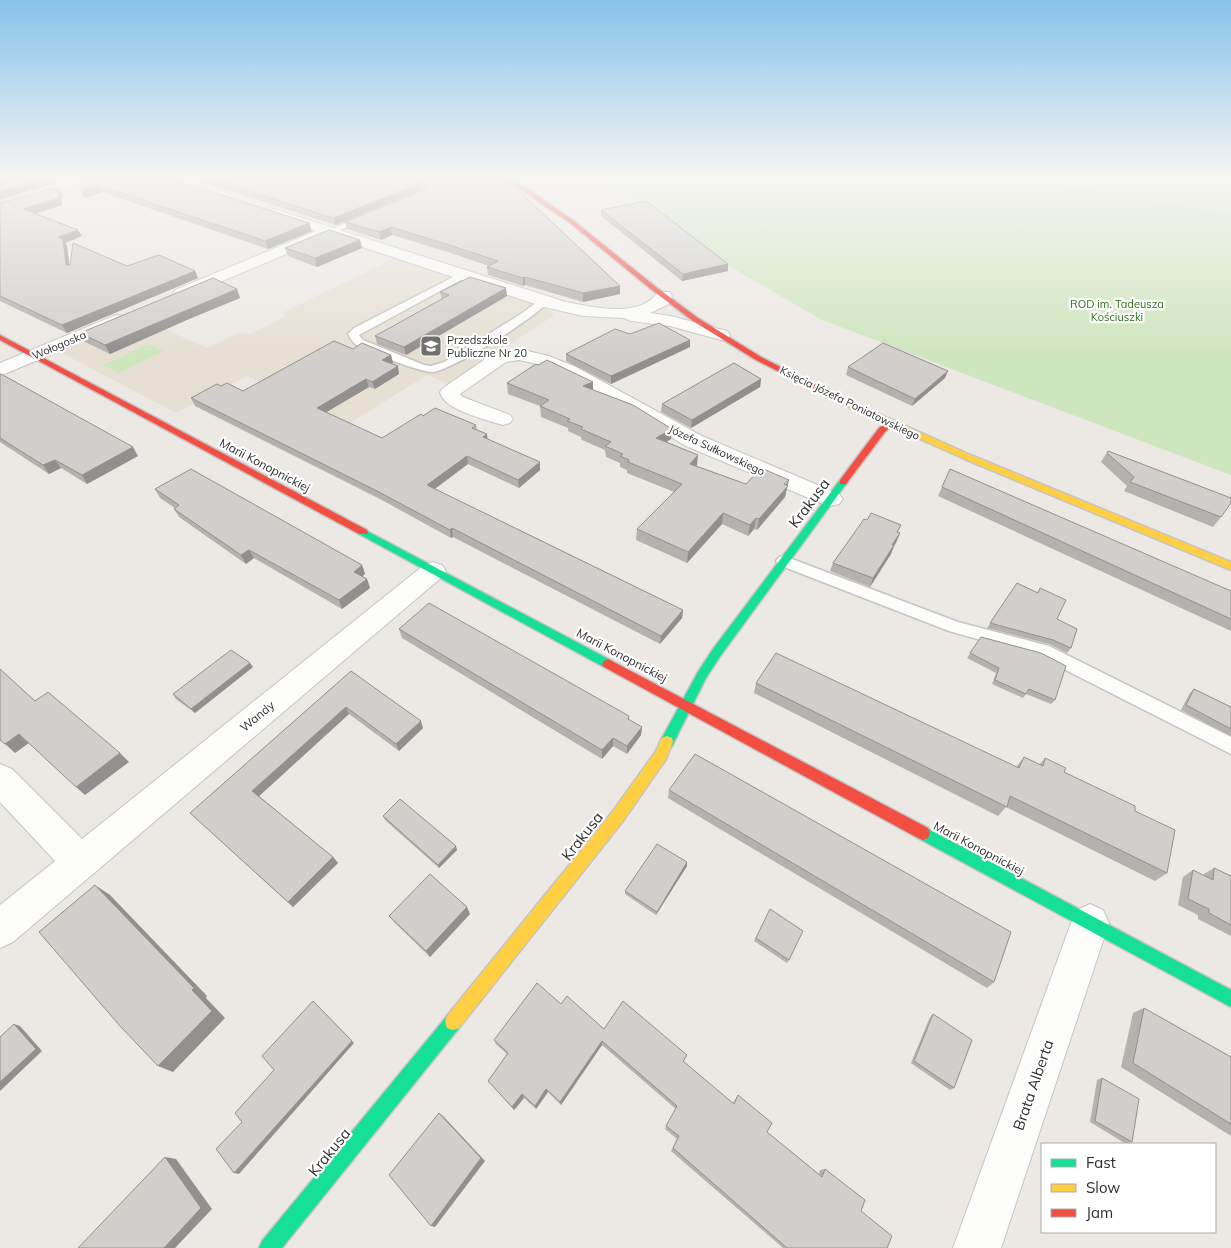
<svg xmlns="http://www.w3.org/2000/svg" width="1231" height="1248" font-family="Mulish,sans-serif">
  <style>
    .education { fill: #e6e0d3 }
    .green { fill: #cee6be }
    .pitch { fill: #d9eabb }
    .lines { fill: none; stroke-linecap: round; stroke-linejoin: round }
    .lane-casing { stroke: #c5c4c5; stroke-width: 3 }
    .street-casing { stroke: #c5c4c5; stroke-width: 2 }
    .fast-casing { stroke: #c5c4c5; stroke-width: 3 }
    .slow-casing { stroke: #c5c4c5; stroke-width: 3 }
    .jam-casing { stroke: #c5c4c5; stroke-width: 3 }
    .lane { fill: #fcfcfb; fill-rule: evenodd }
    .street { fill: #fcfcfb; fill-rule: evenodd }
    .fast { fill: #16e098; fill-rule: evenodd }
    .slow { fill: #ffcf43; fill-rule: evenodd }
    .jam { fill: #f24e42; fill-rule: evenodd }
    .wall { fill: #b4b1af }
    .shaded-wall { fill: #92908e }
    .building { fill: #d1cecb; stroke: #92908e }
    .labels { text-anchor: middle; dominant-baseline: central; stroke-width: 4.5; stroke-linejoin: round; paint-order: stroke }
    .far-park-label { font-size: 11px; fill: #2c6e1b; stroke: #fff }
    .far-poi-label { font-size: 11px; fill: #2e2e2e; stroke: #fff; text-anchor: start }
    .far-street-label { font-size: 11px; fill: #2e2e2e; stroke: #fff }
    .street-label { font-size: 12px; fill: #2e2e2e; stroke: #fff }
    .near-street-label { font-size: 15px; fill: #2e2e2e; stroke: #fff }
  </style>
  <rect width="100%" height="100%" fill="#ece8e4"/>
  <!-- education -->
  <polygon class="education" points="395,258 547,309 555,315 449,384 427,375 347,425 247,376 176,413 60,352 140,318 207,348 241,332 250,334 284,317 284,312"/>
  <!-- green -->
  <g class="green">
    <polygon points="597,178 1048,178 1231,215 1231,475 820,319 741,273 708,252 654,210"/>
    <polygon points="148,344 164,351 119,373 103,365"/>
  </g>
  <!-- pitch -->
  <polygon class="pitch" points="1041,178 1231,178 1231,215 1114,194"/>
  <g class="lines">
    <!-- lane casing -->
    <g class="lane-casing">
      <g id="lane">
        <polygon points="362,216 369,218 333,233 326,231"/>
        <path d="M 463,272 L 466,273 L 466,277 L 359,335 L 363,340 L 424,365 L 431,366 L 444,362 L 521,314 L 541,299 L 547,299 L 549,301 C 535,318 454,369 433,372 C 423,373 361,350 354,343 C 352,341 350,337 348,334 L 354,328 Z"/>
        <polygon points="784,556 958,622 1049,646 1231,737 1231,754 1038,656 949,631 779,565 776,561 779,557"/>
      </g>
    </g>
    <!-- street casing -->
    <g class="street-casing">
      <g id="street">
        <polygon points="76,178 97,178 95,181 0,210 0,202"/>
        <path d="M 274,209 L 566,302 C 593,307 640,319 658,292 L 670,292 L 672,296 L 669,304 L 650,313 L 671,316 L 727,331 L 730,335 L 727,339 L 721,340 L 670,326 L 631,321 L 624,318 L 583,316 L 544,307 L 326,235 L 324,238 L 187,296 L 175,296 L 173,293 L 175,290 L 316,231 L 269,216 L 267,213 L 269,210 Z"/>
        <polygon points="116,315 122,316 125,320 122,324 0,376 0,363"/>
        <path d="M 519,349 L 549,356 L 576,367 L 702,436 L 839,494 L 843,499 L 839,504 L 831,506 L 823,504 L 686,446 L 591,389 L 537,364 L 519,360 L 506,362 L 460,394 L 463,397 L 510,415 L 513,419 L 510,423 L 503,425 L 496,423 C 481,418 443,409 440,392 L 443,388 L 494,353 Z"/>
        <polygon points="433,562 442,565 446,571 442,577 13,942 0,948 0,905 55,861 0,802 0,764 12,769 82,839 424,565"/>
        <polygon points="1090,904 1103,910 1109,923 1001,1248 953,1248 1071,923 1077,910"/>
      </g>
    </g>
    <!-- fast casing -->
    <g class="fast-casing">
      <g id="fast">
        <polygon points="843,479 848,482 846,484 721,655 706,678 672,746 667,748 662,746 661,742 662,738 698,672 713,649 840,480"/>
        <polygon points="363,529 612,661 614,664 612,667 604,667 359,534 358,532"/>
        <polygon points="923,826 1231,990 1231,1007 918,838 916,833 918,828"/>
        <polygon points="453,1014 459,1016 461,1022 459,1028 282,1248 259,1248 262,1241 447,1016"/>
      </g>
    </g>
    <!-- slow casing -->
    <g class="slow-casing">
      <g id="slow">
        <polygon points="844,401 850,401 973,456 1231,562 1231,570 967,460 844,405"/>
        <polygon points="667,736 672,738 673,742 666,759 623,821 459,1028 453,1030 447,1028 445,1022 447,1016 613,811 656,751 662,738"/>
      </g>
    </g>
    <!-- jam casing -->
    <g class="jam-casing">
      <g id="jam">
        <polygon points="503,178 510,178 530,190 574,221 656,287 698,318 761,357 851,403 844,405 756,360 693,321 652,290 570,223"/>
        <polygon points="0,335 367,530 368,532 367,534 359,534 0,340"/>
        <polygon points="890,420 894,423 885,432 846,484 840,484 840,480 879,428"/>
        <polygon points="608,659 928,828 930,833 928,838 923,840 918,838 604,667 602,664 604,661"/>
      </g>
    </g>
    <!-- lane -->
    <use href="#lane" class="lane"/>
    <!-- street -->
    <use href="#street" class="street"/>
    <!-- fast -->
    <use href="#fast" class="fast"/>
    <!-- slow -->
    <use href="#slow" class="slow"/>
    <!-- jam -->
    <use href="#jam" class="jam"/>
  </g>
  <!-- wall -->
  <g class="wall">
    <polygon points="83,178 312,231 268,249 102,192 85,198 81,190"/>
    <polygon points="190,178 505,178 620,294 583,302 525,285 523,286 488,275 487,267 489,266 448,252 392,235 381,240 347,229 345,222 422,192 420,191 335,225"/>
    <polygon points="57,187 61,193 62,205 35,214 82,236 65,243 67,246 69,265 127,266 195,271 198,278 67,333 0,301 0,203"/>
    <polygon points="601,210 728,271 682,281 601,216"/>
    <polygon points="360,240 362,248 317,267 288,256 285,248"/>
    <polygon points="440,292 507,296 406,355 377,344 375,336 442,299"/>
    <polygon points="240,298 189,319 110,354 85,342 80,333"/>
    <polygon points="690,347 611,384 566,361 566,354"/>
    <polygon points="353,349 391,355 393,363 391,364 399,374 375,389 369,387 326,412 382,438 423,416 476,425 477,430 488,440 540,462 540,470 519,488 468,464 435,489 683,610 682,618 660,644 453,537 451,538 380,499 195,406 191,398 221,386 243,391"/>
    <polygon points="848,367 945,378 912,406 846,375"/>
    <polygon points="0,374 138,456 87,484 61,468 49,474 0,442"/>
    <polygon points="761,379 760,387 691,428 661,412 662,404"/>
    <polygon points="593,382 593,390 671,439 666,442 697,466 746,484 787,486 785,497 757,530 754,529 748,536 722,524 687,563 636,540 637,529 674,492 627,473 627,470 620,467 620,463 606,457 605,450 582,440 581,437 568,431 568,428 541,417 540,406 508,394 507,383"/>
    <polygon points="1108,451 1221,517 1213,527 1124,491 1127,486 1101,462"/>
    <polygon points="942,487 1231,591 1231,631 938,496"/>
    <polygon points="155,489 362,565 365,574 362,576 367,579 370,588 342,609 254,558 246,564 179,517 174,509 175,508 160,498"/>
    <polygon points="867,520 901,525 898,532 900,533 891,554 870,587 830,571 833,563"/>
    <polygon points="1017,583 1057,619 1071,648 1067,653 1049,644 987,628"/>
    <polygon points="399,629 629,716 629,720 642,727 641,735 627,754 613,746 602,759 402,638"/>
    <polygon points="981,637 1055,700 1051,704 1026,694 1023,698 992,684 996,673 967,658"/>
    <polygon points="253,667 195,713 176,699 173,694"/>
    <polygon points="351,671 423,728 399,751 349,714 259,796 333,857 338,863 293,907 190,813"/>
    <polygon points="756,683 1016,767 1024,757 1039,765 1045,758 1064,772 1135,811 1167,873 1155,881 1006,807 998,816 754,693"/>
    <polygon points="1194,689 1231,707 1231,736 1181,710 1190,693"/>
    <polygon points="669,790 994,982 987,988 668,798"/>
    <polygon points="383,816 457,850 439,868 385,820"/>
    <polygon points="687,866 656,915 625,894 625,891"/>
    <polygon points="1214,868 1231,876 1231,936 1198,919 1198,915 1178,905 1183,877 1193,870 1204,876 1204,874"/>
    <polygon points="770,909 789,960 787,963 754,941"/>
    <polygon points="470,914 430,957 394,922 389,916"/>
    <polygon points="561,1004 604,1029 685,1059 683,1062 733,1103 738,1095 767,1132 819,1174 820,1170 825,1169 861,1211 887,1248 783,1248 671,1151 677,1139 665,1129 676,1109 602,1045 561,1105 548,1092 536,1109 524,1098 514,1110 488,1081 507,1054 496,1044 494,1040"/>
    <polygon points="1144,1008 1231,1057 1231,1136 1121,1067 1133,1013"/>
    <polygon points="933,1014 954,1088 950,1090 911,1063 930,1017"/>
    <polygon points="1102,1078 1132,1142 1126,1144 1090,1122 1097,1080"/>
  </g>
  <!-- shaded-wall -->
  <g class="shaded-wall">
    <polygon points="45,178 59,178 59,181 0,200 0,192"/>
    <polygon points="419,184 420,191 335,225 333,218"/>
    <polygon points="98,185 102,192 85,198 81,190"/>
    <polygon points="57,187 61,193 62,205 27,216 23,209"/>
    <polygon points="309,223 312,231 268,249 265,241"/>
    <polygon points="391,227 392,235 381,240 379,232"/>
    <polygon points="78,230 82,236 65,243 67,246 70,272 66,265 58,237"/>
    <polygon points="360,240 362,248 317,267 315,258"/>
    <polygon points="728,264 728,271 682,281 683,274"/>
    <polygon points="195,271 198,278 67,333 62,325"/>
    <polygon points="525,277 525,285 523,286 523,278"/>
    <polygon points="620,286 620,294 583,302 583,293"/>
    <polygon points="506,288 507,296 406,355 404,347"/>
    <polygon points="237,289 240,298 189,319 110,354 105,345 185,311"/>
    <polygon points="690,340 690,347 611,384 611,376"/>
    <polygon points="391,355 393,363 384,368 382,360"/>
    <polygon points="398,366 399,374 375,389 372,382"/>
    <polygon points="948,371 945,378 912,406 915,399"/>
    <polygon points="366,379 369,387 320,416 317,408"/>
    <polygon points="761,379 760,387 691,428 692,420"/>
    <polygon points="593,382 593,392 583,386"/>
    <polygon points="672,429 671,439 655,449 656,438"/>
    <polygon points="487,434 488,442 483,437"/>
    <polygon points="133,447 138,456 87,484 82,475"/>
    <polygon points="698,455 697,466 690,464"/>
    <polygon points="467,456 468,464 429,493 427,485"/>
    <polygon points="55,460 61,468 49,474 43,465"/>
    <polygon points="540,462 540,470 519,488 518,480"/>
    <polygon points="789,480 785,497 757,530 759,519"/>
    <polygon points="723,513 722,524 687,563 688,552"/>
    <polygon points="756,518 754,529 748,536 750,525"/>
    <polygon points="452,528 453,537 451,538 450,530"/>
    <polygon points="900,533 897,541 889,553 892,545"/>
    <polygon points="894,545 891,554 870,587 873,578"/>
    <polygon points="249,550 254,558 246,564 241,555"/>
    <polygon points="362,565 365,574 358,580 354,572"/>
    <polygon points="367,579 370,588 342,609 339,600"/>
    <polygon points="683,610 682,618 660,644 661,636"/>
    <polygon points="250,663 253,667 195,713 191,709"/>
    <polygon points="346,707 349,714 257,798 252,791"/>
    <polygon points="421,721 423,728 399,751 396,744"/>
    <polygon points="642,727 641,735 627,754 627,746"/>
    <polygon points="19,734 29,743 15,753 5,744"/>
    <polygon points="613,738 613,746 602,759 602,750"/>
    <polygon points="120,753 129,762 85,795 76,787"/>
    <polygon points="456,846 457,850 439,868 438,865"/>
    <polygon points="333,857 338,863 293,907 288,902"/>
    <polygon points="687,862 687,866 656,915 657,912"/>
    <polygon points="95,885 110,895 207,996 206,998 225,1018 173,1072 158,1066"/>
    <polygon points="467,907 470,914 430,957 426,951"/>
    <polygon points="313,1001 354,1043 239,1174 234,1173"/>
    <polygon points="14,1024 20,1026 42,1051 0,1091 0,1082"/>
    <polygon points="602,1041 602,1045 561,1105 560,1102"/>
    <polygon points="546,1089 548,1092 536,1109 535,1106"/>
    <polygon points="522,1094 524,1098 514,1110 512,1107"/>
    <polygon points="439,1113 443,1116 485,1161 435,1227 431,1226"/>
    <polygon points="165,1157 176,1159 212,1209 175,1248 164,1248"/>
  </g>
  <!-- building -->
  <g class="building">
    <polygon points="0,178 45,178 0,192"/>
    <polygon points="83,178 169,178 309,223 265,241 98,185 81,190"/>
    <polygon points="209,178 505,178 620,286 583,293 525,277 523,278 487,267 498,261 446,244 391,227 379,232 345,222 427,189 427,186 419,184 333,218"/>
    <polygon points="57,187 59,198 23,209 78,230 58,237 63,239 66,265 70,265 73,243 127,266 159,255 195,271 62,325 0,296 0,203"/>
    <polygon points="646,201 728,264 683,274 601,210"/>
    <polygon points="329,230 360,240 315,258 285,248"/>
    <polygon points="470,277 506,288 404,347 375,336 449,295 440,292"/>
    <polygon points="213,278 237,289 185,311 105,345 80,333"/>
    <polygon points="659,323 690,340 611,376 566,354 615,329 630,334"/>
    <polygon points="334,341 353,349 362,343 391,355 382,360 398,366 372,382 366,379 317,408 382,438 421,414 423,416 435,408 476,425 472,428 487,434 483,437 540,462 518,480 467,456 427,485 683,610 661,636 452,528 450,530 377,491 191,398 217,384 221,386 227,383 243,391"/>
    <polygon points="883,343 948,371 915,399 848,367"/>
    <polygon points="547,360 593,382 583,386 633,405 672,429 656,438 698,455 690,464 746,484 761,468 789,480 784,484 788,486 759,519 756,518 750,525 723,513 688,552 637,529 682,484 628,462 629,460 620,456 623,454 605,446 611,442 581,429 583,427 567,421 570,419 540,406 549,400 507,383 536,364 538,365"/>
    <polygon points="734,363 761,379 692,420 662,404"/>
    <polygon points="0,374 1,374 133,447 82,475 55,460 43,465 0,438"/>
    <polygon points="1108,451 1231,498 1231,503 1221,517 1130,482 1134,477 1107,453"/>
    <polygon points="191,469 362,565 354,572 367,579 339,600 249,550 241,555 174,509 179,505 155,489"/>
    <polygon points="950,469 1231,591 1231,619 942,487"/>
    <polygon points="871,513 901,525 897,532 900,533 892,545 894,545 873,578 833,563 864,519 867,520"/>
    <polygon points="1017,583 1038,593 1040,588 1066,600 1057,619 1077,629 1071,648 1053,640 990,623"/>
    <polygon points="429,603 629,716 628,719 642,727 627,746 613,738 602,750 399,629"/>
    <polygon points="981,637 1041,653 1066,666 1055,700 1029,689 1026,694 995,680 999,668 970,653"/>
    <polygon points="231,650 250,663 191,709 173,694"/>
    <polygon points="776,653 1019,768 1024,757 1043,766 1045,758 1066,768 1064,772 1135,806 1135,811 1175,830 1167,873 1010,796 1007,807 756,683"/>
    <polygon points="0,669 35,701 48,692 120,753 76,787 19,734 5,744 0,740"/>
    <polygon points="351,671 421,721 396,744 346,707 252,791 333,857 288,902 190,813"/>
    <polygon points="1194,689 1231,707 1231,729 1186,705"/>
    <polygon points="695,754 1011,932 994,982 669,790"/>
    <polygon points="400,799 456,846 438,865 383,816"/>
    <polygon points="657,844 687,862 657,912 625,891"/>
    <polygon points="1214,868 1231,876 1231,925 1209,913 1209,909 1188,899 1193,870 1213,880"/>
    <polygon points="430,874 467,907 426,951 389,916"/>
    <polygon points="95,885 194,988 192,990 212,1011 158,1066 120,1026 39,932"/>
    <polygon points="770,909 803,931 789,960 756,938"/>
    <polygon points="537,983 561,1004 567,996 604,1029 623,1001 687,1055 683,1061 734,1104 738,1095 772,1123 767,1132 822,1177 825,1169 865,1200 861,1211 892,1236 887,1248 787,1248 673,1148 679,1136 666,1126 677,1106 602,1041 560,1102 546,1089 535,1106 522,1094 512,1107 488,1081 508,1053 494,1040"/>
    <polygon points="313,1001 352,1041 234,1173 216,1149 242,1122 235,1113 274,1070 262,1056"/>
    <polygon points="1144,1008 1231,1057 1231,1124 1133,1063"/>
    <polygon points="933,1014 972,1040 954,1088 914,1061"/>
    <polygon points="14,1024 36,1049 0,1082 0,1037"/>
    <polygon points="1102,1078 1139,1099 1132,1142 1095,1121"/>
    <polygon points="439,1113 481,1158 431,1226 389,1175"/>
    <polygon points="165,1157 201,1208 164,1248 78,1248"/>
  </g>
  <!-- sky -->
  <linearGradient id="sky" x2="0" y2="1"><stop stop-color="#88c2ea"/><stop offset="0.5" stop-color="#f6f5f3"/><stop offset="1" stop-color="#f6f5f3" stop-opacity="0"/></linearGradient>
  <rect width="1231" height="353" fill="url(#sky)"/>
  <!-- icons -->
  <defs>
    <g id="school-square" transform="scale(1.125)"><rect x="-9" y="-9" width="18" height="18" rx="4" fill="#706f6e" stroke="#fff"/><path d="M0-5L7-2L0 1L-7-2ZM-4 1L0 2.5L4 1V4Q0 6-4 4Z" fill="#fff"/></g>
  </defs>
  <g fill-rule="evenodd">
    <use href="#school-square" x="431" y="346"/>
  </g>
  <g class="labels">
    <!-- far-park labels -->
    <g class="far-park-label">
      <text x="1117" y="304">ROD im. Tadeusza<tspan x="1117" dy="13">Kościuszki</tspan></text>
    </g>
    <!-- far-poi labels -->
    <g class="far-poi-label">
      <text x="447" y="340">Przedszkole<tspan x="447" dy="13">Publiczne Nr 20</tspan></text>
    </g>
    <!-- far-street labels -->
    <g class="far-street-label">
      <text transform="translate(59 345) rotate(-23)">Wołogoska</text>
      <text transform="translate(850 403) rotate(26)">Księcia Józefa Poniatowskiego</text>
      <text transform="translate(717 450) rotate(25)">Józefa Sułkowskiego</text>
    </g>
    <!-- street labels -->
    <g class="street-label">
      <text transform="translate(265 465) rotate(28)">Marii Konopnickiej</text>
      <text transform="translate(622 655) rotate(28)">Marii Konopnickiej</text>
      <text transform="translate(257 716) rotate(-40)">Wandy</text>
      <text transform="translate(979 848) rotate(28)">Marii Konopnickiej</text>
    </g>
    <!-- near-street labels -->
    <g class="near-street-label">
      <text transform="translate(809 503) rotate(-53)">Krakusa</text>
      <text transform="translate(582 836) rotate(-52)">Krakusa</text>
      <text transform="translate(1033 1085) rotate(-71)">Brata Alberta</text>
      <text transform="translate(329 1152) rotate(-51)">Krakusa</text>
    </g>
  </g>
  <!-- legend -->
  <rect x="1041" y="1143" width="175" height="90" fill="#ffffff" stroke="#ababab"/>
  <rect x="1051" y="1159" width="25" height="8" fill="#16e098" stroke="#ababab"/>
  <text x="1086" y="1168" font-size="15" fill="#2e2e2e">Fast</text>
  <rect x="1051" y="1184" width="25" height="8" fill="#ffcf43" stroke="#ababab"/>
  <text x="1086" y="1193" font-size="15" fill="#2e2e2e">Slow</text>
  <rect x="1051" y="1209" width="25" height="8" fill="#f24e42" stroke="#ababab"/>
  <text x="1086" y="1218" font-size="15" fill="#2e2e2e">Jam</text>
</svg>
